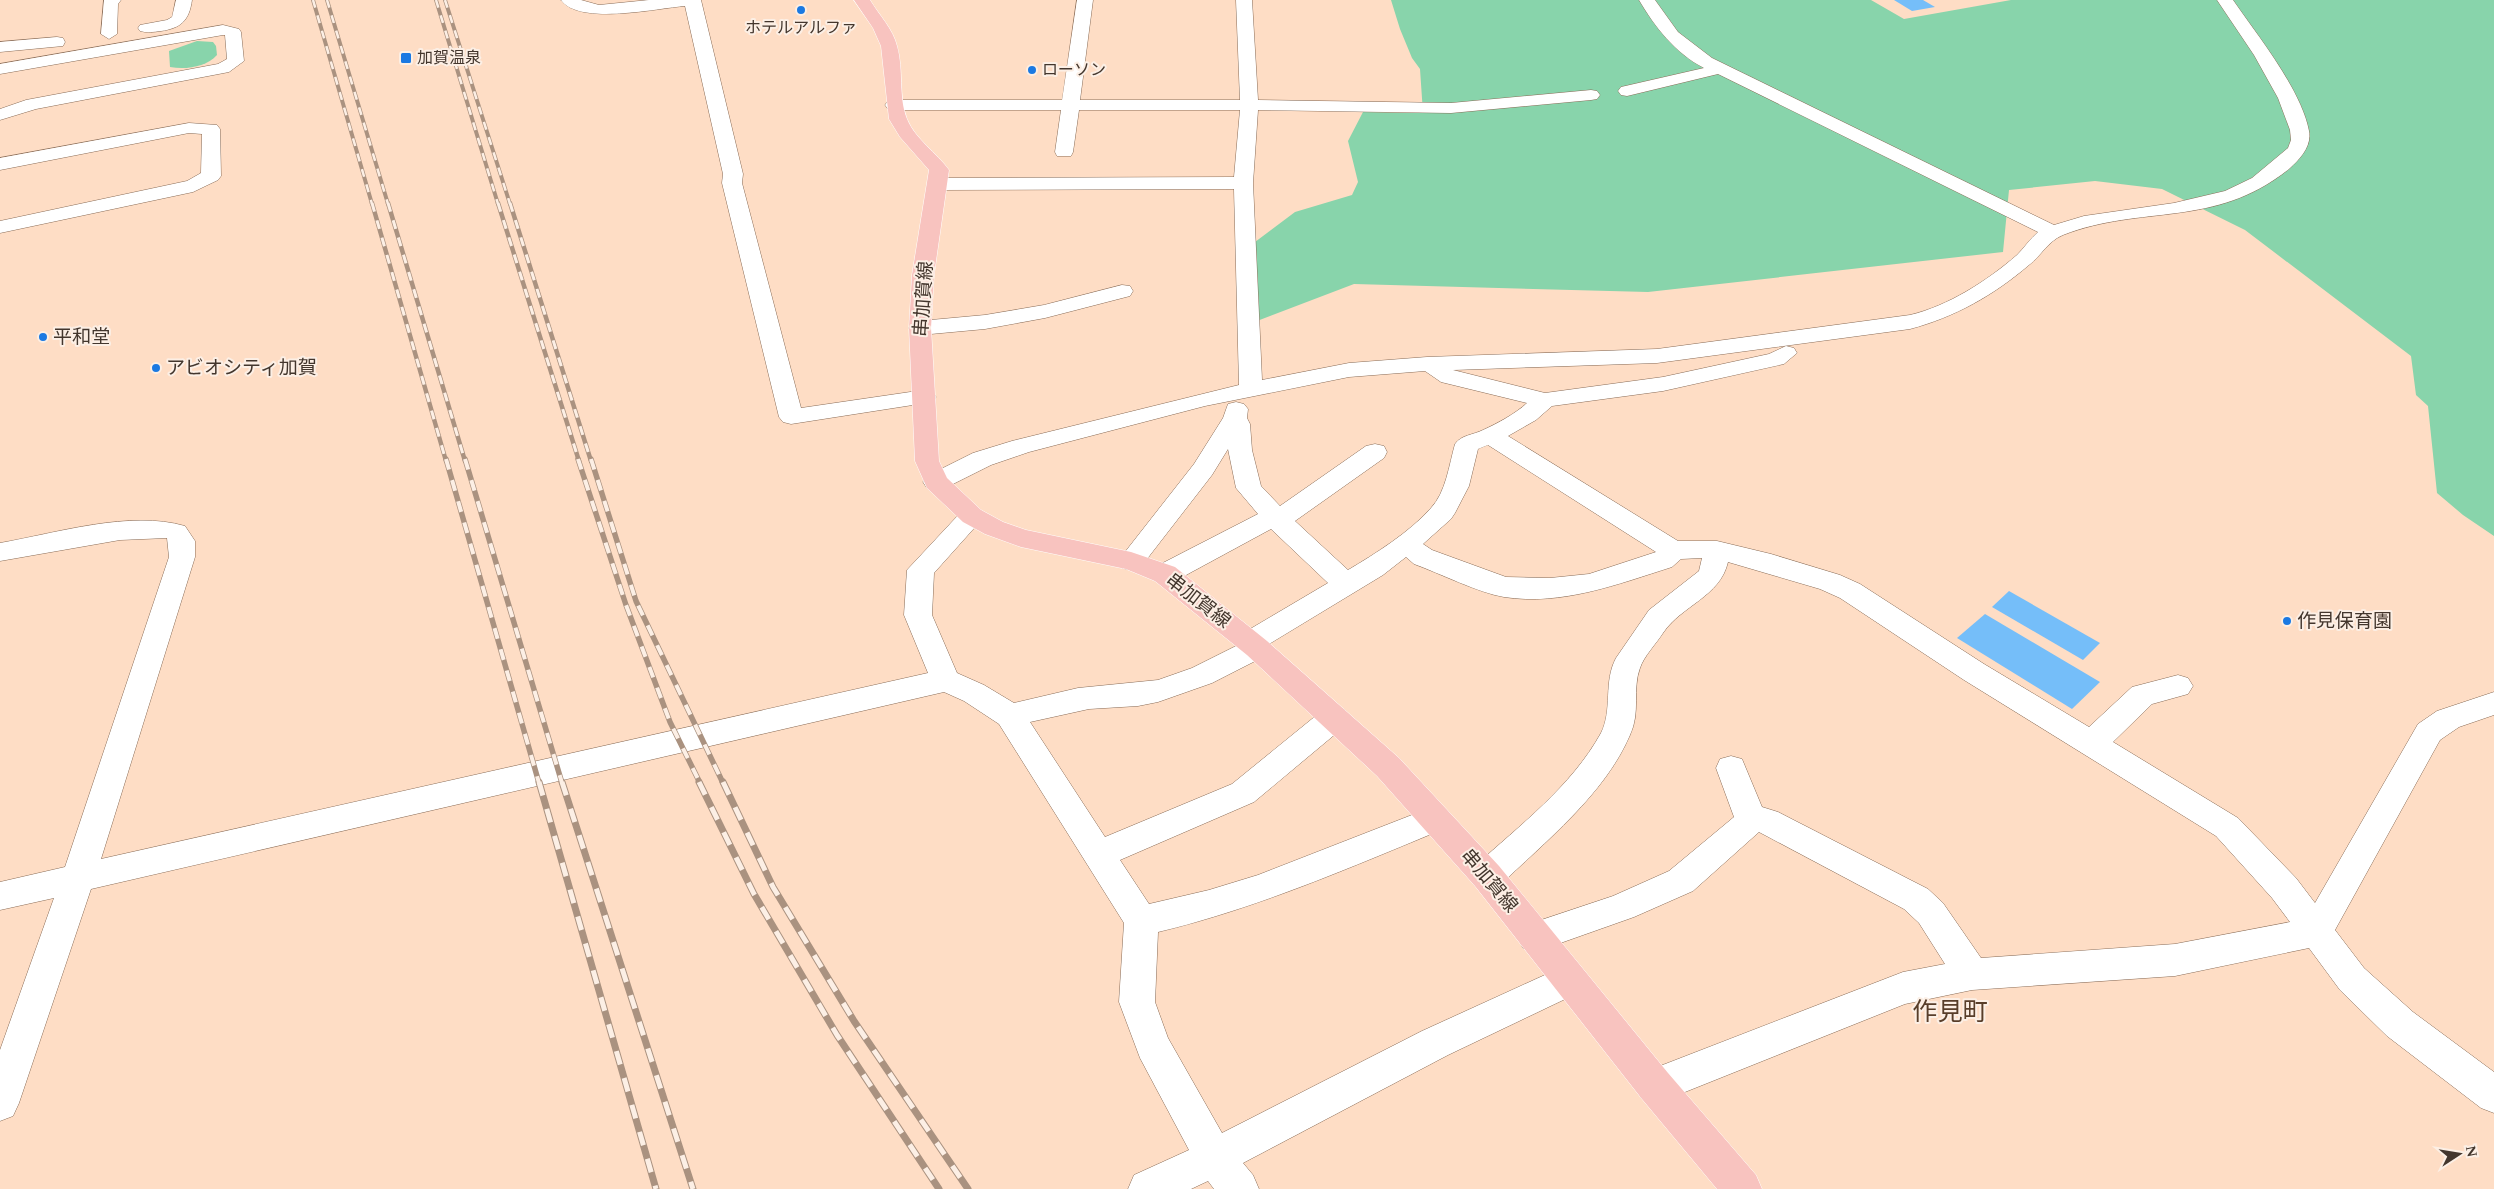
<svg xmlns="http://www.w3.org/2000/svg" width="2494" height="1189" font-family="Spectral,'Noto Sans JP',serif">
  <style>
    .green { fill: #88d4ab }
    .water { fill: #75bef9 }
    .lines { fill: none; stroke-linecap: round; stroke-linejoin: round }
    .minor-casing { stroke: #896c57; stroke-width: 1 }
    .major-casing { stroke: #fff; stroke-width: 1 }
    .minor { fill: #fff; fill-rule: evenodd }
    .major { fill: #f8c3bf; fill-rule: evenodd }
    .rail-far3-casing { stroke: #aa9280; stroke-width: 4 }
    .rail-far2-casing { stroke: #aa9280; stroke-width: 4.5 }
    .rail-far1-casing { stroke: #aa9280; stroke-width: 5.5 }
    .rail-casing { stroke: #aa9280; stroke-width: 7 }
    .rail-far3 { stroke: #fcefe5; stroke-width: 2.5; stroke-dasharray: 8; stroke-linecap: butt }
    .rail-far2 { stroke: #fcefe5; stroke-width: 3; stroke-dasharray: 9; stroke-linecap: butt }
    .rail-far1 { stroke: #fcefe5; stroke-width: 4; stroke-dasharray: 11; stroke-linecap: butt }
    .rail { stroke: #fcefe5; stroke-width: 5; stroke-dasharray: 14; stroke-linecap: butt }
    .poi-dot { fill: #1b79e2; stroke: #fcefe5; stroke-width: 2 }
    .labels { text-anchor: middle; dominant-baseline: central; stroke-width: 4; stroke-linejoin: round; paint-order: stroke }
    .far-poi-label { font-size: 16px; fill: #43362d; stroke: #fcefe5; text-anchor: start }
    .street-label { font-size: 19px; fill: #43362d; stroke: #fcefe5 }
    .poi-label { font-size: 19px; fill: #43362d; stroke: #fcefe5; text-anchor: start }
    .near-quarter-label { font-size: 25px; fill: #583e2a; stroke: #fcefe5 }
  </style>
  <rect width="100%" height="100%" fill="#feddc5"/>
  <!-- green -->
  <g class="green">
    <polygon points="1391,0 1871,0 1904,19 2011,0 2494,0 2494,536 2463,515 2437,493 2428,406 2416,395 2411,356 2245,230 2162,189 2095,181 2009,190 2003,252 1648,292 1354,284 1257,321 1255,242 1295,212 1352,195 1358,182 1348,141 1363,112 1423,113 1420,69 1412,58 1400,29"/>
    <path d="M 197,41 L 213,42 L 216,46 L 217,55 C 206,67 186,70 170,67 L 169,51 Z"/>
  </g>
  <!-- water -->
  <g class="water">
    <polygon points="1894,0 1923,0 1935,7 1912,11"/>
    <polygon points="2009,591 2100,643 2083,660 1992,607"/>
    <polygon points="1985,614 2100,682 2072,709 1957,638"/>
  </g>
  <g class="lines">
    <!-- minor casing -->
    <g class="minor-casing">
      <g id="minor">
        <polygon points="104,0 121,0 118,4 117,34 109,39 101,34"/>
        <path d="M 176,0 L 192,0 C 189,21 181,28 161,31 C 154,32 147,33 140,31 L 138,28 L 140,25 L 167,20 L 172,17 Z"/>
        <path d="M 561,0 L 581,0 L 599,5 L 649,0 L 701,0 L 743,174 L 742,183 L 801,408 L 924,390 L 932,392 L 936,397 L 932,402 L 791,424 L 783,422 L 779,417 L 722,183 L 723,174 L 685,6 C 658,8 579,26 561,0 Z"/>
        <path d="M 1077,0 L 1093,0 L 1080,100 L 1240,100 L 1236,0 L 1252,0 L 1258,100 L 1451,103 L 1591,90 L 1597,91 L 1600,95 L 1597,99 L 1591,100 L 1451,113 L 1258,110 L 1253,183 L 1262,380 L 1349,363 L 1427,357 L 1657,349 L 1910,315 C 1948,306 1987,281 2017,255 C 2024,248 2030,239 2038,232 L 1718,74 L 1627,96 L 1621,95 L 1618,91 L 1621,87 L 1704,68 C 1675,53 1655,27 1639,0 L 1655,0 L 1678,32 L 1712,58 L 2054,225 L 2084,216 L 2174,203 L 2225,191 L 2252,178 L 2288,148 L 2291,140 L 2290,130 L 2278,98 L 2254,55 L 2217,0 L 2233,0 C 2257,35 2301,89 2309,131 C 2312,146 2300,159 2289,169 C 2214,229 2143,204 2063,235 C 2048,241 2041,256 2029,265 C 1994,295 1955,317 1910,329 L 1657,363 L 1453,370 L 1545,393 L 1663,377 L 1769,354 L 1786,346 L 1794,348 L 1797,353 L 1784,364 L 1663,391 L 1552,406 L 1536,420 L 1508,436 L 1678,541 L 1717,541 L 1771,554 L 1840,575 L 1860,584 L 1984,664 L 2089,727 L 2132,687 L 2178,675 L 2188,678 L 2193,686 L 2188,694 L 2152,704 L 2113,742 L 2238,818 L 2296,878 L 2315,903 L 2418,724 L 2437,711 L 2494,692 L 2494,715 L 2459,727 L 2440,740 L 2335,930 L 2364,968 L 2413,1012 L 2494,1072 L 2494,1113 L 2481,1108 L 2387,1036 L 2340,990 L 2309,948 L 2175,976 L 1972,990 L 1905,1004 L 1655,1104 L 1642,1099 L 1636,1086 L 1642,1073 L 1903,972 L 1945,964 L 1919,923 L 1904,909 L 1759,832 L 1693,891 L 1634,917 L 1535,952 L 1523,948 L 1518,937 L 1523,926 L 1613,896 L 1669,871 L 1734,817 L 1716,768 L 1720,759 L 1731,756 L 1742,759 L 1762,807 L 1778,812 L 1928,889 L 1943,903 L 1981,958 L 2175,944 L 2290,922 L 2272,898 L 2216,836 L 1964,680 L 1840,598 L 1820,589 L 1728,562 C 1720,597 1682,605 1663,633 C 1656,644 1644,656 1640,668 C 1632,689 1641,712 1630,735 C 1605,794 1545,842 1499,886 L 1487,890 L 1475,886 L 1470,876 L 1475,866 C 1520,825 1571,787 1601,733 C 1613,709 1603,682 1616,658 L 1649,610 L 1699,571 L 1702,558 L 1681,559 L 1672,567 C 1618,584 1562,606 1504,597 C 1479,593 1439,573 1414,564 L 1406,557 L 1383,575 L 1269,644 L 1271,648 L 1267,655 L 1212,683 L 1158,702 L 1138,706 L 1089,709 L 1030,722 L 1105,837 L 1232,784 L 1323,710 L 1334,706 L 1345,710 L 1349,718 L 1345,726 L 1254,802 L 1120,860 L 1149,904 L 1209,890 L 1258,875 L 1435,806 L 1446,810 L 1451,819 L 1446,828 C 1351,867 1258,908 1158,932 L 1155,1002 L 1168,1038 L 1222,1133 L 1422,1031 L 1558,969 L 1570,964 L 1582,969 L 1588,980 L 1582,991 L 1448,1055 L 1243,1163 L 1253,1175 L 1259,1189 L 1214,1189 L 1208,1181 L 1191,1189 L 1128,1189 L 1134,1175 L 1189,1150 L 1140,1058 L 1119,1002 L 1124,923 L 999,724 L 964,701 L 944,692 L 91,889 L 19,1103 L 13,1116 L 0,1121 L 0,1050 L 54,898 L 0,910 L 0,882 L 65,867 L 169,557 L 167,538 L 120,540 L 0,561 L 0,543 C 57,533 130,510 185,526 L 195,541 L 195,557 L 101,859 L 928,673 L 904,615 L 907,570 L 963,510 L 972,507 L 981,510 L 985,516 L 934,573 L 932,615 L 957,673 L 984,685 L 1014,703 L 1078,688 L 1158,680 L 1192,668 L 1238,645 L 1236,642 L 1240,635 L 1328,583 L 1271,529 L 1175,581 L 1165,583 L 1155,581 L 1151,574 L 1155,567 L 1258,514 L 1236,488 L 1228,449 L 1212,475 L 1140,568 L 1131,570 L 1122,568 L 1118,561 L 1194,464 L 1223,418 L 1228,404 L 1236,402 L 1244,404 L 1248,409 L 1247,418 L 1250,424 L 1252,450 L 1261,486 L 1280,506 L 1366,446 L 1375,444 L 1384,446 L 1387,452 L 1384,458 L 1295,521 L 1348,570 C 1375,554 1410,532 1431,508 C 1446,492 1449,465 1455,444 C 1461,435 1473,435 1483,430 C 1498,423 1515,414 1527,403 L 1441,382 L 1425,371 L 1349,377 L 1205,406 L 1029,452 L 991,465 L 945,488 L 936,490 L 927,488 L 923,482 L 927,476 L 973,453 L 1012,441 L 1239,385 L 1234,189 L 938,190 L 931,188 L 928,184 L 931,180 L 938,178 L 1234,177 L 1240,110 L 1079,110 L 1073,152 L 1071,156 L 1057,156 L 1055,152 L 1061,110 L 894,110 L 888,109 L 885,105 L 888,101 L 894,100 L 1062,100 ZM 1488,445 L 1656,552 L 1589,574 L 1550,578 L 1506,577 L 1432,550 L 1423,544 L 1451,519 L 1455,513 L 1469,486 L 1478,449 Z"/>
        <polygon points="223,25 239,29 241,32 244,61 229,72 36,109 0,120 0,109 26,100 218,64 227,59 225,35 223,35 0,74 0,64"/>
        <polygon points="57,37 63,38 65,42 63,46 0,52 0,42"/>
        <polygon points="189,123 217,125 220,129 221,176 218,180 193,192 0,233 0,221 187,181 201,173 202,134 189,133 0,170 0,158"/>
        <polygon points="1122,285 1130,286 1133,291 1130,296 1045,318 985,329 920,335 912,333 909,328 912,323 920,321 985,315 1044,305"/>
      </g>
    </g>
    <!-- major casing -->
    <g class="major-casing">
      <path id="major" d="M 854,0 L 870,0 C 879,15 893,29 897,46 C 904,70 898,96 907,119 C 915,139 937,153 949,170 L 934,275 L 931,328 L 939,461 L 947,478 L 981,510 L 1003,522 L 1026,530 L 1131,552 L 1175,567 L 1267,641 L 1399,758 L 1499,866 L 1668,1073 L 1756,1175 L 1762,1189 L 1717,1189 L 1642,1099 L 1475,886 L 1377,776 L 1247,655 L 1155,581 L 1126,569 L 1021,547 L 985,534 L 963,522 L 927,488 L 915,461 L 909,328 L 912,275 L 929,170 L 900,137 L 889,119 L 881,46 L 873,28 Z"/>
    </g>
    <!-- minor -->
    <use href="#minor" class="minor"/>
    <!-- major -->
    <use href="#major" class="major"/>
    <!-- rail-far3 casing -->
    <g class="rail-far3-casing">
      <g id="rail-far3">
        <polyline points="313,0 372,204"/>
        <polyline points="327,0 388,204"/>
        <polyline points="436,0 498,204"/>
        <polyline points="445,0 510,204"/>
      </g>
    </g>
    <!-- rail-far2 casing -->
    <g class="rail-far2-casing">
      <g id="rail-far2">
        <polyline points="372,203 446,461"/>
        <polyline points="388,203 465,461"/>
        <polyline points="498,203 579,461"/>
        <polyline points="510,203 591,461"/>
      </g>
    </g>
    <!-- rail-far1 casing -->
    <g class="rail-far1-casing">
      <g id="rail-far1">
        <polyline points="446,459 539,783"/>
        <polyline points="465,459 562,783"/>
        <polyline points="578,459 626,605 670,722 700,783"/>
        <polyline points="591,459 636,601 723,783"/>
      </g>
    </g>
    <!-- rail casing -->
    <g class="rail-casing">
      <g id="rail">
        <polyline points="539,782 656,1189"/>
        <polyline points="562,782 693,1189"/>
        <polyline points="699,782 754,894 837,1035 939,1189"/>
        <polyline points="723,782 773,887 854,1021 968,1189"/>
      </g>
    </g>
    <!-- rail-far3 -->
    <use href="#rail-far3" class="rail-far3"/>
    <!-- rail-far2 -->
    <use href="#rail-far2" class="rail-far2"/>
    <!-- rail-far1 -->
    <use href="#rail-far1" class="rail-far1"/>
    <!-- rail -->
    <use href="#rail" class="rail"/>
  </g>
  <!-- markers -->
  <g class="poi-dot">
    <circle cx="801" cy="10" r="5"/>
    <rect x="400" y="52" width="12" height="12" rx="2.5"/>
    <circle cx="1032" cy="70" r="5"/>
    <circle cx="43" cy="337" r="5"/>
    <circle cx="156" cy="368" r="5"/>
    <circle cx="2287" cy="621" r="5"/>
  </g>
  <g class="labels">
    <!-- far-poi labels -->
    <g class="far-poi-label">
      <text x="801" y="28" text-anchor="middle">ホテルアルファ</text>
      <text x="417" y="58">加賀温泉</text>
      <text x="1042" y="70">ローソン</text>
    </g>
    <!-- street labels -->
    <g class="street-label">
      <text transform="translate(924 299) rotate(-86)">串加賀線</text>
      <text transform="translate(1198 601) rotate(38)">串加賀線</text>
      <text transform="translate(1489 881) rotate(50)">串加賀線</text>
    </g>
    <!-- poi labels -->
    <g class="poi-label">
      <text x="53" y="337">平和堂</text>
      <text x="166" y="368">アビオシティ加賀</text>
      <text x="2297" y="621">作見保育園</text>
    </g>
    <!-- near-quarter labels -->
    <g class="near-quarter-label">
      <text x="1950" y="1013">作見町</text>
    </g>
  </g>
  <!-- north arrow -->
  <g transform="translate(2459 1154) rotate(78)" stroke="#fcefe5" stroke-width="4" paint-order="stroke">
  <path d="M0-4L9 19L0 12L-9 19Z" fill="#43362d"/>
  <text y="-8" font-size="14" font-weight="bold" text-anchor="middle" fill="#43362d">N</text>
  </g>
</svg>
